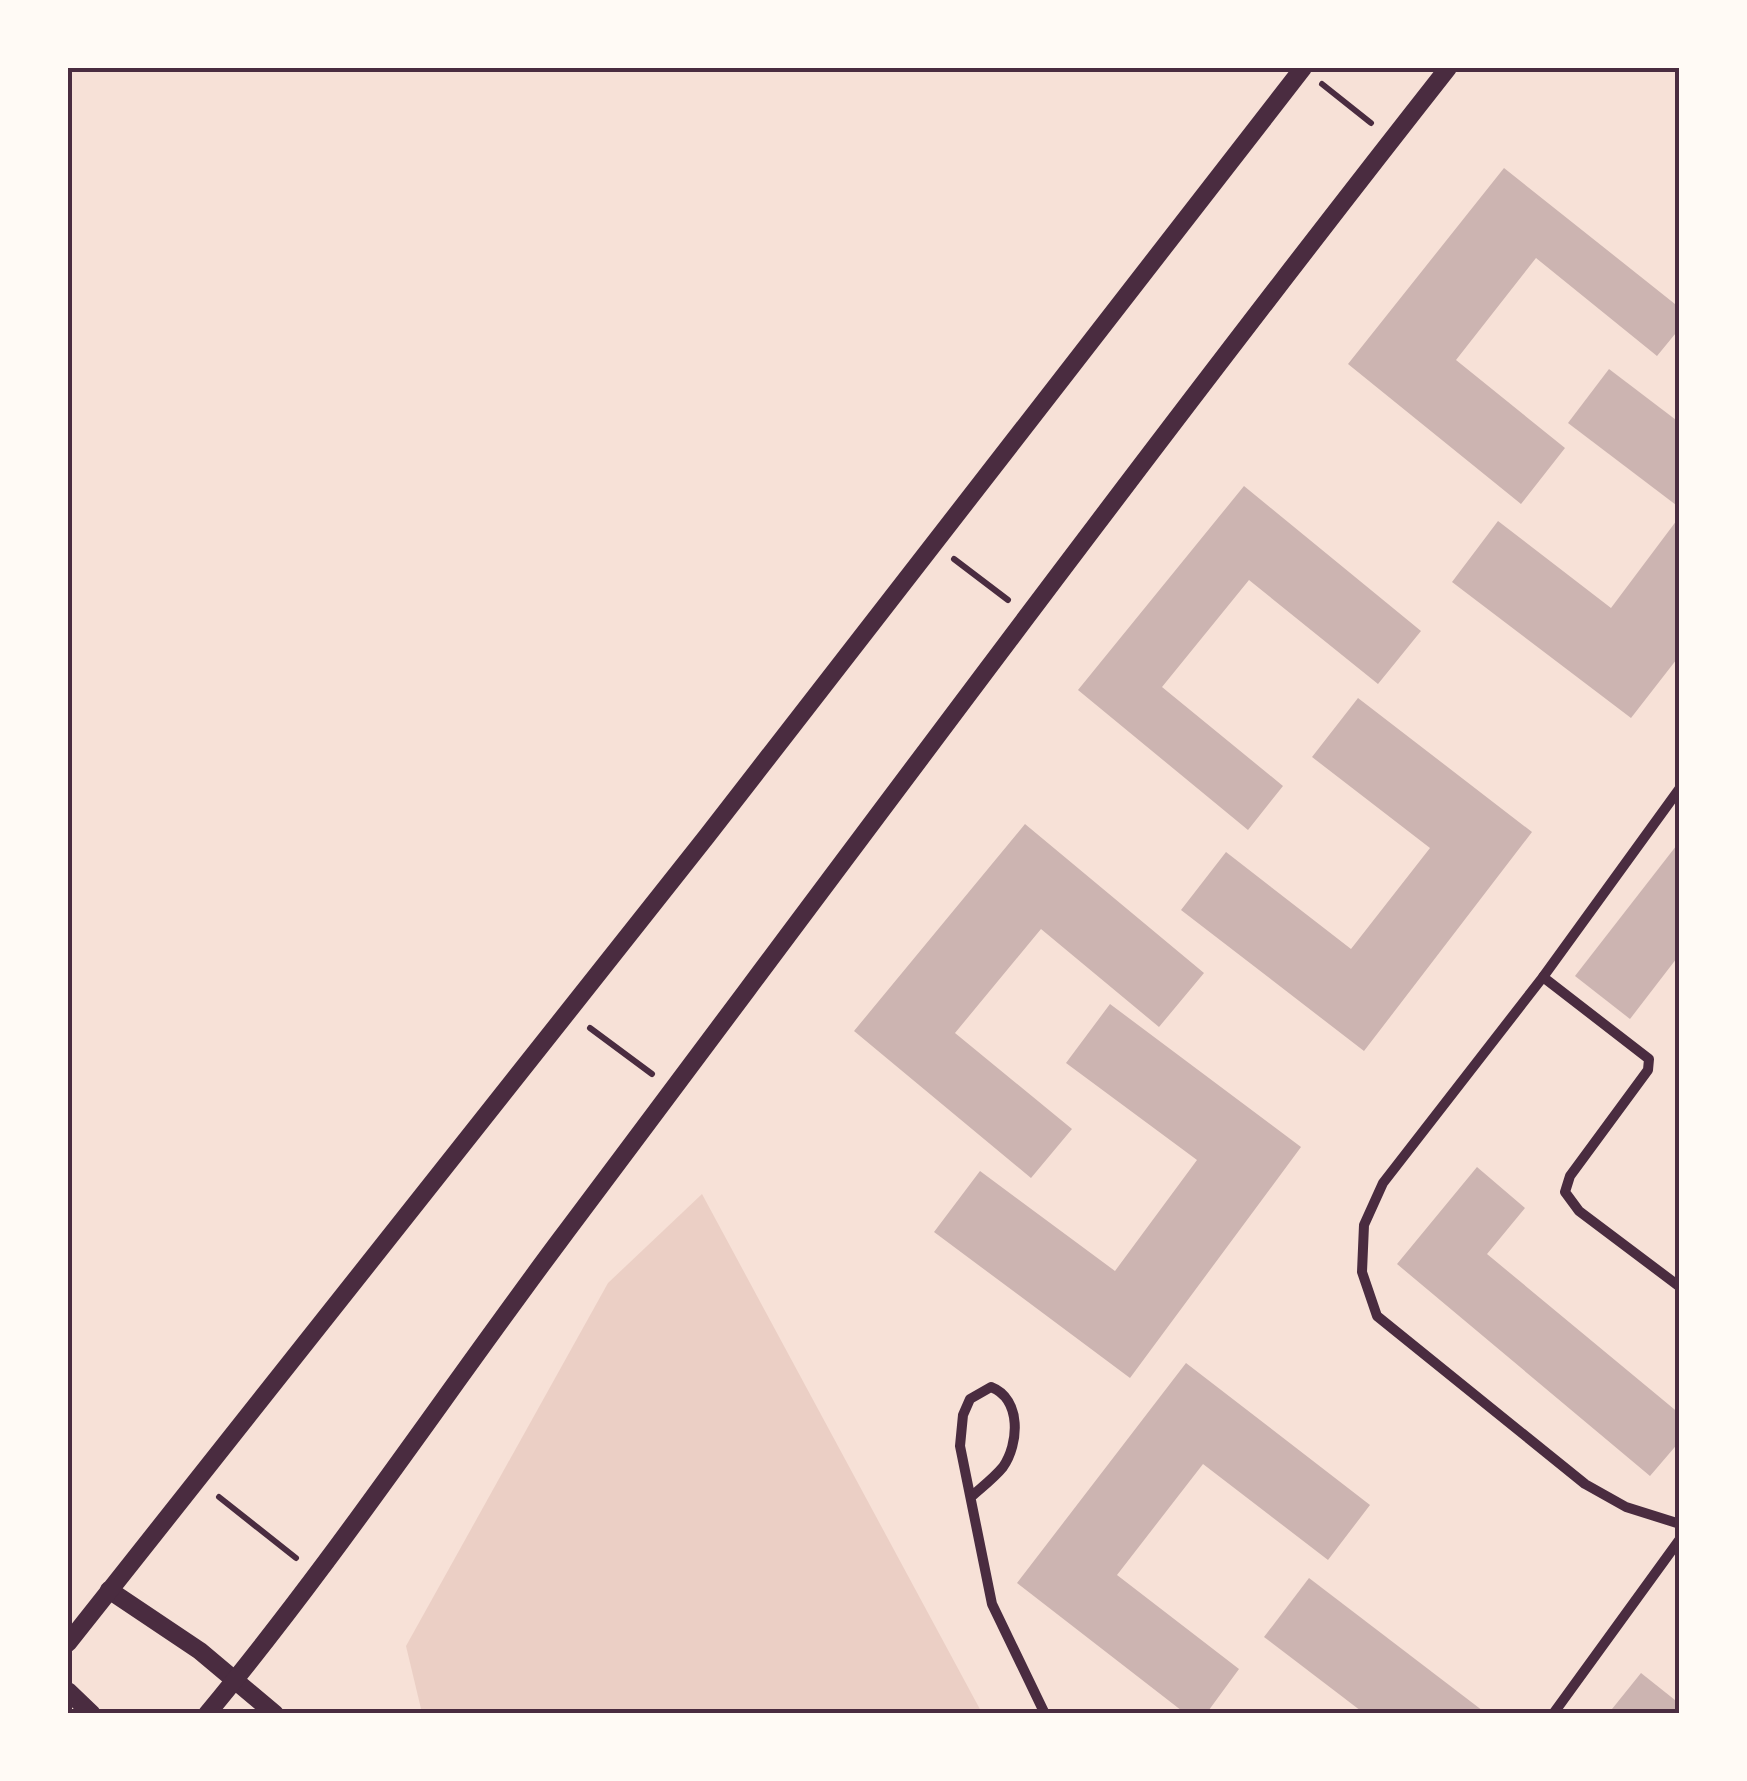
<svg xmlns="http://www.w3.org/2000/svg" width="1747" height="1781" font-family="'Space Grotesk',sans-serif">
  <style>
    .green { fill: #ebcfc5 }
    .building { fill: #ccb4b1 }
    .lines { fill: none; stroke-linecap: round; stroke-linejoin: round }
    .path { stroke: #4a2c40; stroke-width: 6 }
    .minor { stroke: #4a2c40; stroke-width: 10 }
    .tertiary { stroke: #4a2c40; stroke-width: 18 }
    .neatline { fill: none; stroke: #4a2c40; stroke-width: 4 }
  </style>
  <rect width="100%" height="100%" fill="#f7e1d7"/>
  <!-- green -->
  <polygon class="green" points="702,1194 982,1713 422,1713 406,1646 608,1283"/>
  <!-- building -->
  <g class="building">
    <polygon points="1504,168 1680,308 1680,328 1657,356 1536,258 1456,360 1565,448 1521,504 1348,364"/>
    <polygon points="1609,369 1680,423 1680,508 1568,423"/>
    <polygon points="1244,486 1421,631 1378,684 1249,580 1162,687 1283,786 1248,830 1078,690"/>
    <polygon points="1680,516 1680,655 1631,718 1452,582 1498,521 1611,608"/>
    <polygon points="1358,698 1532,832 1364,1051 1181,910 1226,852 1351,949 1430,848 1312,757"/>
    <polygon points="1025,824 1204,973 1159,1027 1041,929 955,1033 1072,1129 1031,1178 854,1031"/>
    <polygon points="1680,841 1680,954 1630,1019 1575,976"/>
    <polygon points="1110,1004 1301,1147 1130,1378 934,1232 980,1171 1115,1271 1197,1160 1066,1063"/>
    <polygon points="1477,1167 1525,1208 1487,1254 1680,1414 1680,1441 1650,1476 1397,1264"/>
    <polygon points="1186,1363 1370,1505 1328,1560 1203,1464 1117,1575 1239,1669 1206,1714 1186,1714 1017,1583"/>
    <polygon points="1309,1578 1487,1714 1365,1714 1264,1637"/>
    <polygon points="1641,1673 1680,1704 1680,1714 1608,1714"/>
  </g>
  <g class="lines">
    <!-- path -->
    <g class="path">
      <polyline points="1322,84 1371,123"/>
      <polyline points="954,559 1008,600"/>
      <polyline points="590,1028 652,1074"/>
      <polyline points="219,1497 296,1558"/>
    </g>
    <!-- minor -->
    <g class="minor">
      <polyline points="1680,788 1543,977 1383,1183 1364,1225 1362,1272 1377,1316 1585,1484 1626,1507 1680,1524"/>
      <polyline points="1543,977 1649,1059 1648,1070 1570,1176 1565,1192 1579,1211 1680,1287"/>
      <path d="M 972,1496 C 982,1487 994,1478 1003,1467 C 1019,1444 1022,1399 991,1387 L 970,1399 L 963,1415 L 960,1446 L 992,1604 L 1045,1714"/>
      <polyline points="1553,1714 1680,1539"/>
    </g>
    <!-- tertiary -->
    <g class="tertiary">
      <polyline points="109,1590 200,1651 275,1714"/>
      <polyline points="68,1643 707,836 1303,68"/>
      <polyline points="68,1691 92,1714"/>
      <path d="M 207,1714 C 333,1562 442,1398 560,1240 C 854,848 1145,453 1448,68"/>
    </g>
  </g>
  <!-- border -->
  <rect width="1747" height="1781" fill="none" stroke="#fffaf5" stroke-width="140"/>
  <rect x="70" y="70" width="1607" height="1641" class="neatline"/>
</svg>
